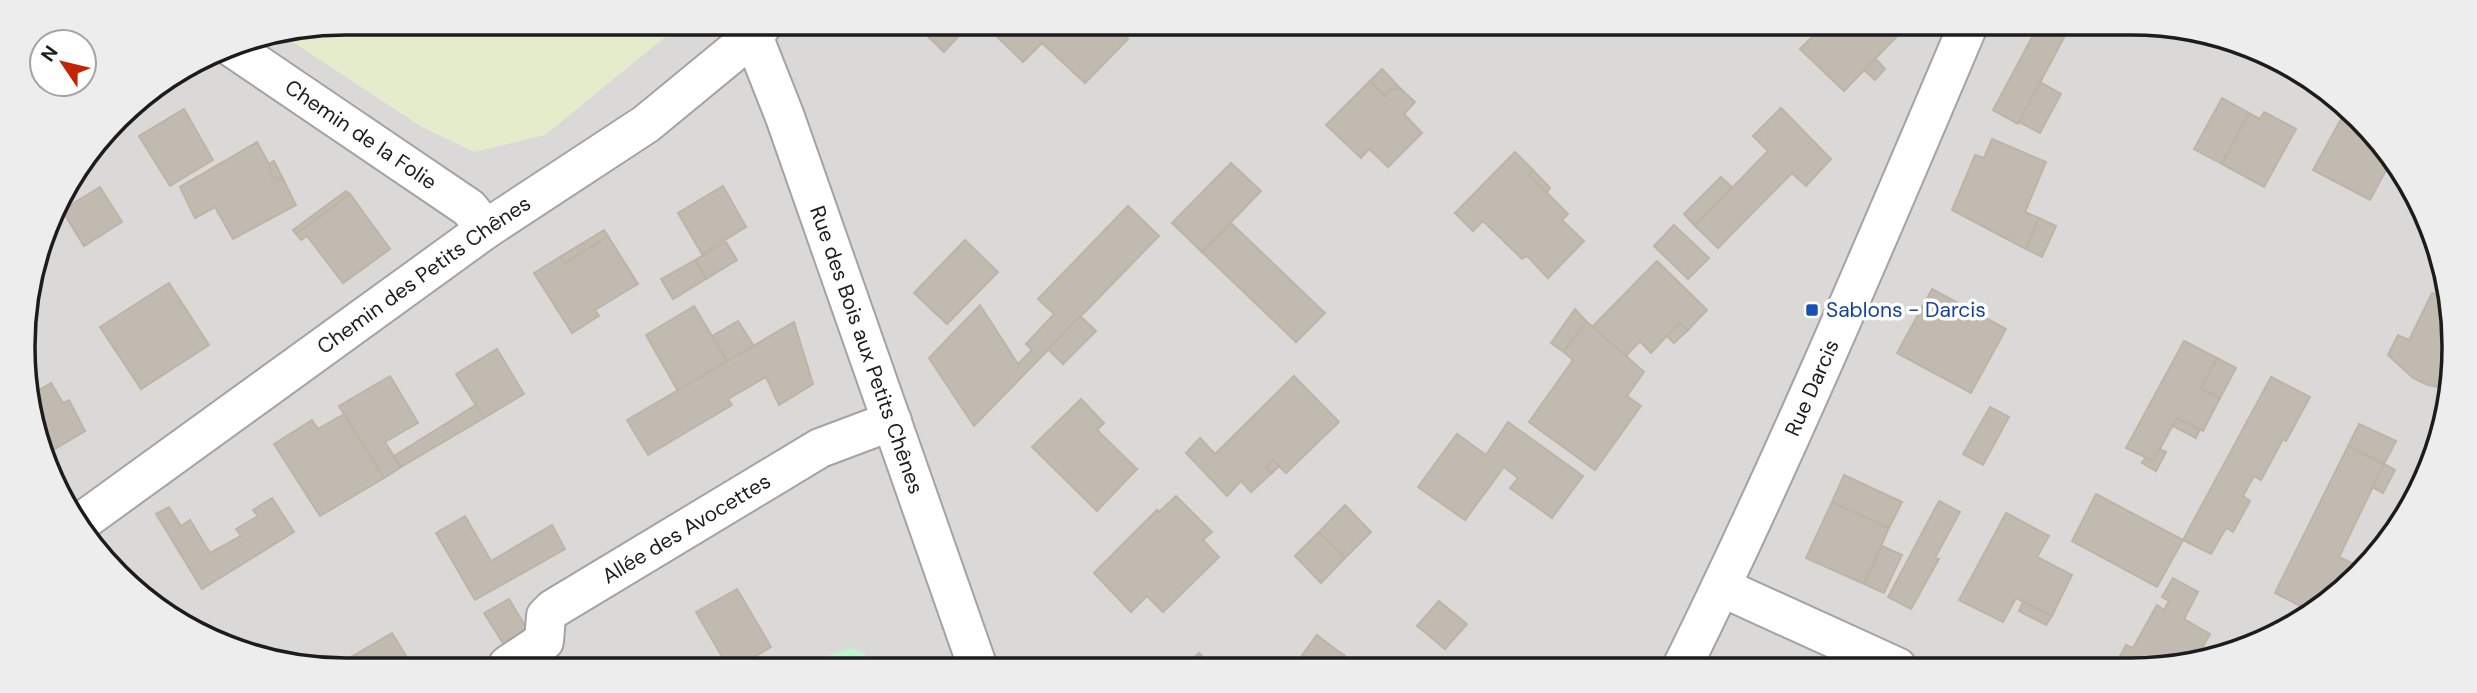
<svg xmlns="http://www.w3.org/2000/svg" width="2477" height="693" font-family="'DM Sans',sans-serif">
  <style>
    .residential { fill: #dad9d8 }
    .farmland { fill: #e4eccc }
    .park { fill: #bdf8cc }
    .building { fill: #c1bab1; stroke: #beb4a4; stroke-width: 2 }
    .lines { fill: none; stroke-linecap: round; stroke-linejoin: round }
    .minor-casing { stroke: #a3a3a3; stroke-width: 42 }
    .minor { stroke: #fff; stroke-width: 38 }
    .transit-dot { fill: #1a4fb4; stroke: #fff; stroke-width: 2.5 }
    .labels { text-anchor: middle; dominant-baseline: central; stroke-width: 7; stroke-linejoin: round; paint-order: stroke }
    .street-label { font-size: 21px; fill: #1c1c1c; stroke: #fff }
    .transit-label { font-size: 21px; fill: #164399; stroke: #fff; text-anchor: start }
    .rim { fill: none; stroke: #1c1c1c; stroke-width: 3.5 }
  </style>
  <rect width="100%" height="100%" fill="#edebe1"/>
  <!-- residential -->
  <polygon class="residential" points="347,23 2193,29 2310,77 2399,166 2448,283 2448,409 2411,508 2359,576 2273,637 2172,668 284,664 184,627 90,544 34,431 23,325 56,203 133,103 223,47"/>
  <!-- farmland -->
  <polygon class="farmland" points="347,23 679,24 670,33 545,135 474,152 422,127 282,35"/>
  <!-- park -->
  <polygon class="park" points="852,648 873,659 875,665 799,665"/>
  <!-- building -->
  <g class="building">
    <polygon points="916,25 969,25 944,52"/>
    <polygon points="996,25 1114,25 1128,39 1085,83 1042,43 1023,62 991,31"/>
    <polygon points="1821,28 1905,28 1844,91 1800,49"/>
    <polygon points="2037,28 2069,28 2018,124 1993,110"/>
    <polygon points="1875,58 1885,69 1875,80 1864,70"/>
    <polygon points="1382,69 1401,89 1392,89 1385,96 1370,81"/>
    <polygon points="1370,81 1385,96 1392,89 1401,89 1415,102 1404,114 1422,133 1388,167 1369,149 1361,158 1326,125"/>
    <polygon points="2040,82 2061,94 2040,133 2019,122"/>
    <polygon points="2222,98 2249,113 2222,164 2194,149"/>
    <polygon points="1781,108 1831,159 1806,186 1792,173 1718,248 1695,226 1768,151 1753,136"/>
    <polygon points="184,109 213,160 170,186 139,136"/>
    <polygon points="2264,112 2296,129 2264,187 2222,164 2249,113 2260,119"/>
    <polygon points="2345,112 2392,159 2370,200 2313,170"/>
    <polygon points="1992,139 2046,162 2025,212 2039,218 2026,249 1952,210 1975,155 1984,158"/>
    <polygon points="257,142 269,164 271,176 284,181 296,205 233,239 215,207 195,218 180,187"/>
    <polygon points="1515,152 1533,170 1529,175 1568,214 1562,220 1584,241 1548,278 1527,256 1522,259 1483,221 1473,231 1455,213"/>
    <polygon points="274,161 284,181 271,176 269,164"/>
    <polygon points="1231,163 1261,191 1202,252 1172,223"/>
    <polygon points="1533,170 1550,188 1547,193 1529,175"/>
    <polygon points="1721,177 1732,187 1695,226 1684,214"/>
    <polygon points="723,186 746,227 702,254 678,213"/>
    <polygon points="100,187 122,222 84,246 62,210"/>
    <polygon points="346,191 350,194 296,234 293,230"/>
    <polygon points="350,194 390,249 343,283 307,236 301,240 296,234"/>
    <polygon points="1128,206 1159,236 974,426 929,358 980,305 1018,364 1032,350 1026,344 1054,314 1038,299"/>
    <polygon points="2039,218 2056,226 2042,257 2026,249"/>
    <polygon points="1231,223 1325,313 1296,342 1202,252"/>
    <polygon points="1674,225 1709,258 1688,279 1654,246"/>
    <polygon points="604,230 608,236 564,264 560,257"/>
    <polygon points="608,236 638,284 595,310 599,316 572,333 534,273 560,257 564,264"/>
    <polygon points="965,240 998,272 947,324 914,293"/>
    <polygon points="726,242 737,260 706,279 695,260"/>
    <polygon points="695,260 706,279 673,299 661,279"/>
    <polygon points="1657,261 1707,310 1688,330 1679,323 1651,353 1640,341 1625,357 1592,327"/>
    <polygon points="169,283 209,345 141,389 100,327"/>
    <polygon points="1932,289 2006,329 1971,393 1897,353"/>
    <polygon points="2432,293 2448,301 2448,389 2428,385 2413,378 2388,355 2398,335 2409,340"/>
    <polygon points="694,306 727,361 678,391 646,335"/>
    <polygon points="1575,309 1586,321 1564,352 1551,343"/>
    <polygon points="1080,316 1096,331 1063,364 1048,349"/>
    <polygon points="738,321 754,346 727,361 712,336"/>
    <polygon points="1586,321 1644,372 1627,396 1641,406 1595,470 1529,422 1573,360 1564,352"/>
    <polygon points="794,322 813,384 779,405 766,377 728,399 732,405 648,455 627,420"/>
    <polygon points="1679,323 1688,330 1674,343 1667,336"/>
    <polygon points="2184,341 2217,358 2201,389 2220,398 2203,431 2177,418 2153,461 2126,448"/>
    <polygon points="497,349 524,394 484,418 456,374"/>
    <polygon points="2217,358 2236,368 2220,398 2201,389"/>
    <polygon points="390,376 418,423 385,442 401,467 384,478 339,406"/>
    <polygon points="1294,376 1339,422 1286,473 1273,460 1266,467 1272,473 1251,492 1241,481 1227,496 1186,453 1200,438 1215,454"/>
    <polygon points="2271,377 2310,397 2286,441 2283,439 2261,480 2254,476 2243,496 2250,501 2233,532 2226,528 2211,554 2183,540"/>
    <polygon points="51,383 63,403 69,400 85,431 46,454 34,431 30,395"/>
    <polygon points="1081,399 1104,423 1097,430 1137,469 1097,511 1032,447"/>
    <polygon points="476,405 484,418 401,467 394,456"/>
    <polygon points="1990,407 2009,417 1983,465 1963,454"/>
    <polygon points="344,414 384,478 320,516 274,444 312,420 318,429"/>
    <polygon points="2177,418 2200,429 2196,438 2173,426"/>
    <polygon points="1508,422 1583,476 1552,518 1510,488 1518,478 1504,467 1465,520 1418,487 1457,434 1486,455"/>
    <polygon points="2359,424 2396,441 2384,464 2348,446"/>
    <polygon points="2348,446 2384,464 2339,557 2364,569 2359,576 2310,611 2275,593"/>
    <polygon points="2159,449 2166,452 2156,471 2142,463 2145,458 2153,461"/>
    <polygon points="1273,460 1279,466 1272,473 1266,467"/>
    <polygon points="2384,464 2395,470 2383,493 2372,487"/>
    <polygon points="1844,475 1902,502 1889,528 1832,502"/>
    <polygon points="2096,494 2183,540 2157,587 2072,541"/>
    <polygon points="1176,496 1212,532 1203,540 1219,557 1163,612 1147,596 1131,612 1094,573 1157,510 1159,512"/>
    <polygon points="272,498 294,532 202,589 156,514 169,507 181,526 190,520 210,553 241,536 236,529 258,516 253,510"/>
    <polygon points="1939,501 1960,512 1935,558 1939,559 1911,609 1888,597"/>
    <polygon points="1832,502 1889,528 1864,584 1806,558"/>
    <polygon points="1345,505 1371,532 1345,558 1319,532"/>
    <polygon points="2006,513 2049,536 2037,557 2072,575 2052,616 2016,598 2003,622 1959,600"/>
    <polygon points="465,516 491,561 552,525 565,549 475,600 436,533"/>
    <polygon points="1319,532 1345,558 1321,583 1295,556"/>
    <polygon points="1882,546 1902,555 1884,593 1864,584"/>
    <polygon points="2173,578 2198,592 2184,619 2210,634 2195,661 2172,668 2162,664 2161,668 2114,667 2126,645 2133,648 2157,605 2164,610 2169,601 2162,597"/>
    <polygon points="737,589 771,647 741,665 727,665 696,612"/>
    <polygon points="509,599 530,634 506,648 484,613"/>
    <polygon points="1439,601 1467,624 1445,649 1417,626"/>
    <polygon points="2023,602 2052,616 2046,625 2019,611"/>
    <polygon points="392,633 411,664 339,664"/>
    <polygon points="1317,635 1338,651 1359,666 1294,666"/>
    <polygon points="1199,653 1209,663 1207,666 1186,666"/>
    <polygon points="1549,657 1563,666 1542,666"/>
  </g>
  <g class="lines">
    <!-- minor casing -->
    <g class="minor-casing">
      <g id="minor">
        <path id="s1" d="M 753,36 L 785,117 L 977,665"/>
        <path id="s2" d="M 230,46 L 469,208 L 486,229"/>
        <path id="s3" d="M 80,523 L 486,229 L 646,124 L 753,36 L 763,24"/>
        <polyline points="1721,587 1897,667"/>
        <path id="s4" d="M 508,665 L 544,641 L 546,616 L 553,609 L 820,448 L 892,421"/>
        <path id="s5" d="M 1682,667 C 1785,458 1876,242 1967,28"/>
      </g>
    </g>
    <!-- minor -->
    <use href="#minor" class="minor"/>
  </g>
  <!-- markers -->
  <rect class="transit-dot" x="1805" y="303" width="14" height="14" rx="3.5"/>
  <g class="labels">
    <!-- street labels -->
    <g class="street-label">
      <text stroke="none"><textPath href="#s2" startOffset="158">Chemin de la Folie</textPath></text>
      <text stroke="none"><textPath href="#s3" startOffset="424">Chemin des Petits Chênes</textPath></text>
      <text stroke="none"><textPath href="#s1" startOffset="334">Rue des Bois aux Petits Chênes</textPath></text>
      <text stroke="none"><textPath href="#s5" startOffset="308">Rue Darcis</textPath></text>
      <text stroke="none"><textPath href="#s4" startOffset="234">Allée des Avocettes</textPath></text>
    </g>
    <!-- transit labels -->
    <g class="transit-label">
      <text x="1826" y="310">Sablons - Darcis</text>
    </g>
  </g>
  <!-- crop -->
  <path d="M0 0H2477V693H0ZM346 35H2131A311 311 0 0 1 2442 346V347A311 311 0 0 1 2131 658H346A311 311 0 0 1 35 347V346A311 311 0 0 1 346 35Z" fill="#ededed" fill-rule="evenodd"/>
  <path class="rim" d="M346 35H2131A311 311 0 0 1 2442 346V347A311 311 0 0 1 2131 658H346A311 311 0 0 1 35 347V346A311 311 0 0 1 346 35Z"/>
  <!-- north arrow -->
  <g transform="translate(63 63) rotate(305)"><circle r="33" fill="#ffffff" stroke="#a4a4a4" stroke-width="2"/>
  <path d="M0-5L12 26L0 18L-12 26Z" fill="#c52302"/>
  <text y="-10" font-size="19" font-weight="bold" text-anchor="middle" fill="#1c1c1c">N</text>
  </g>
</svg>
